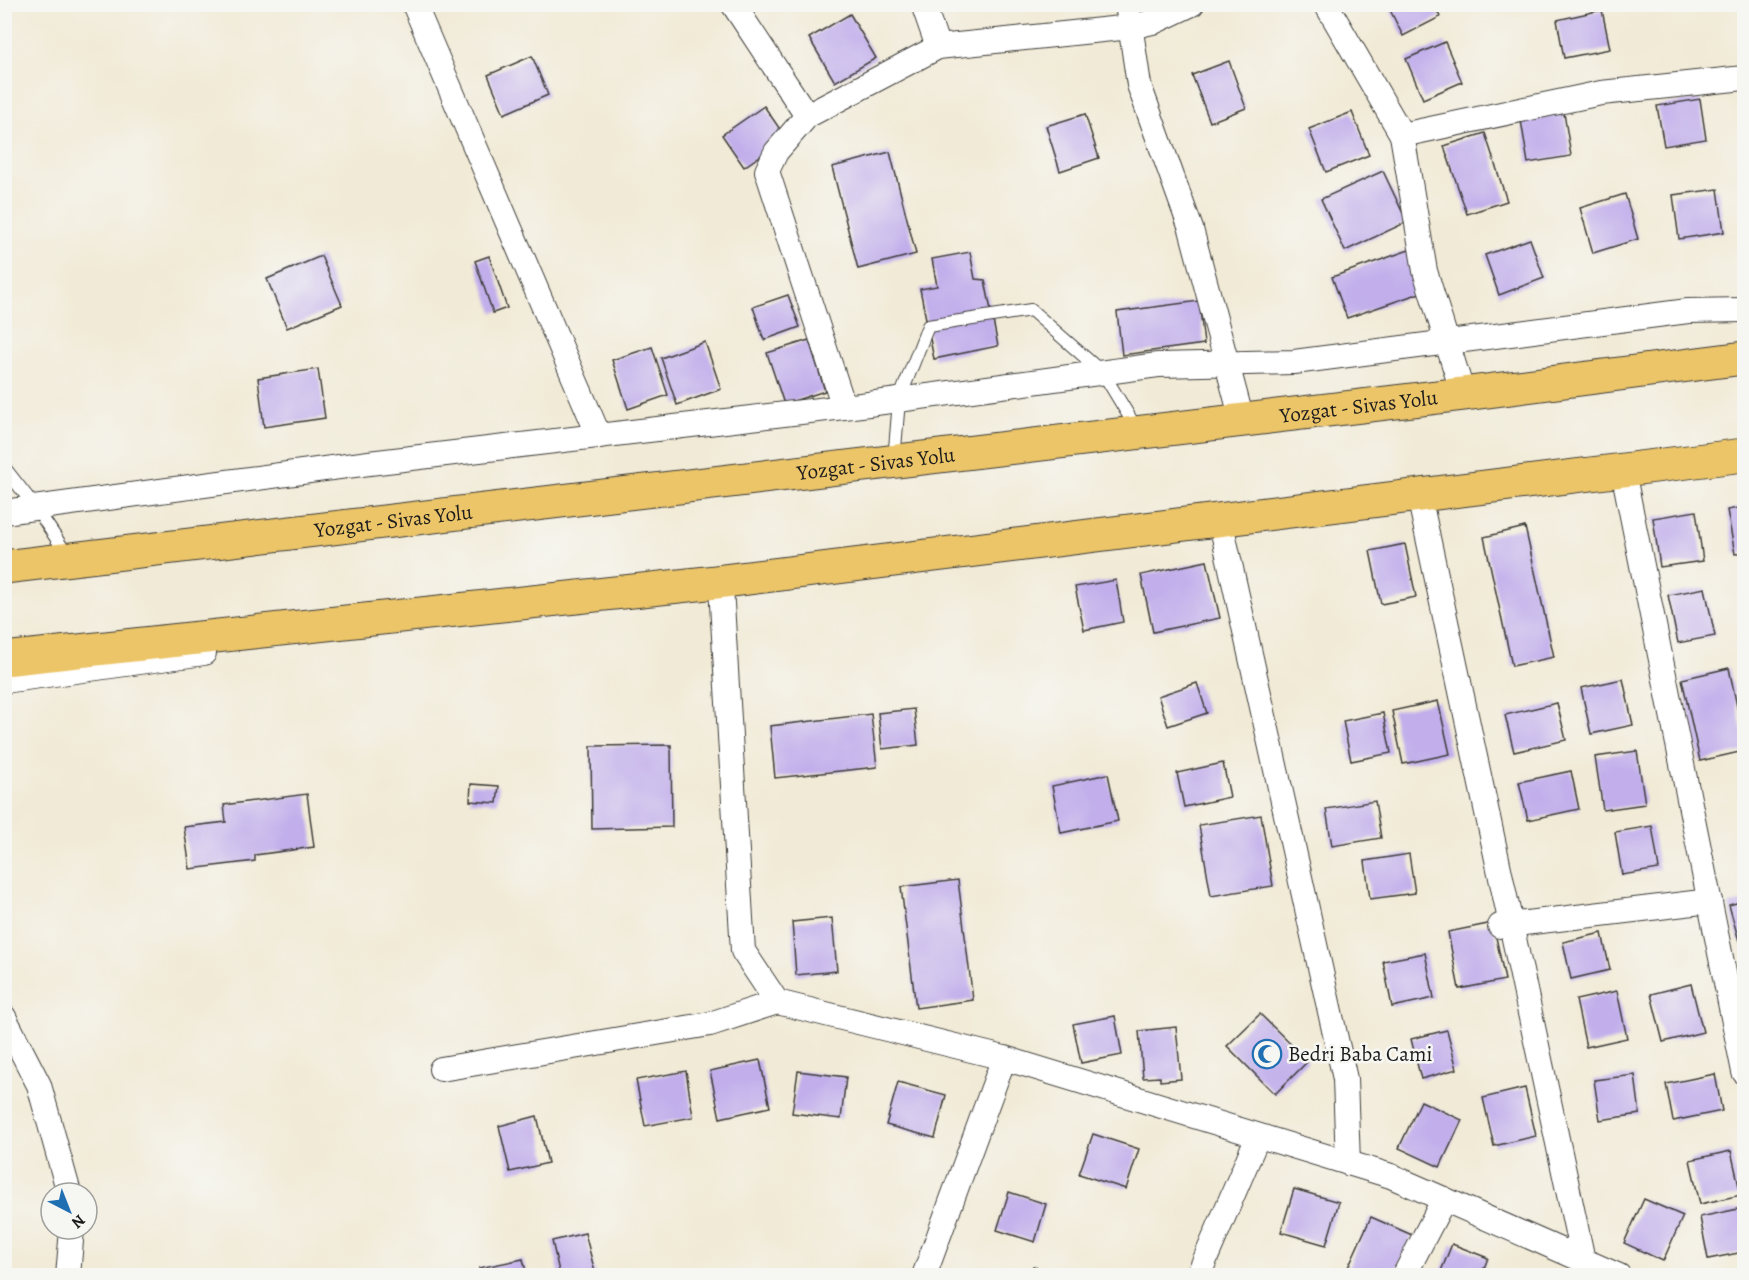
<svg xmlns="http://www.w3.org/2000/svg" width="1749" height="1280" font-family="Alegreya,serif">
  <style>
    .building { fill: #c1aeeb }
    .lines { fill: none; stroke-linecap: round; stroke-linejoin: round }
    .lane-casing { stroke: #3c3b38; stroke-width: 14 }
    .street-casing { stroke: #3c3b38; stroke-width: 26 }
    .highway-casing { stroke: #3c3b38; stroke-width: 35 }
    .lane { stroke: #fff; stroke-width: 12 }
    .street { stroke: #fff; stroke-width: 24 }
    .highway { stroke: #ecc569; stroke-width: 33 }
    .labels { text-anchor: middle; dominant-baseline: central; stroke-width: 5; stroke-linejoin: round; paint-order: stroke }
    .street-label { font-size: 21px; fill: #1c1c1c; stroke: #f6f6f2 }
    .poi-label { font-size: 21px; fill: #1c1c1c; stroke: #f6f6f2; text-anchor: start }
  </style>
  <rect width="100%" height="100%" fill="#f6f6f2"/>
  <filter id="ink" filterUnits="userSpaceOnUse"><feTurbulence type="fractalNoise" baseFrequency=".0167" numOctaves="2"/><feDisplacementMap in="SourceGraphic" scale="12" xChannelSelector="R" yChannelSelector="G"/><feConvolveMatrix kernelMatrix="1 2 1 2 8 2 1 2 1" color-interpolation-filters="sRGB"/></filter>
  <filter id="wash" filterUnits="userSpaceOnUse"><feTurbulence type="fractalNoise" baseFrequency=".008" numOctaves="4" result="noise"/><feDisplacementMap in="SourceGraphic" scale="24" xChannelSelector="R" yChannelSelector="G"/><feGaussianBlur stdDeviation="1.35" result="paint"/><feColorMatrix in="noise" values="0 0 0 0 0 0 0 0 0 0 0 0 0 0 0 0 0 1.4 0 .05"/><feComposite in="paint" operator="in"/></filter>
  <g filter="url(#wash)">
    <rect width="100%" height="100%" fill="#f1ead6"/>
    <g id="blocks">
      <!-- building -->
      <g class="building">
        <polygon points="1387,4 1434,4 1440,17 1403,36"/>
        <polygon points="1602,10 1610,49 1564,58 1557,20"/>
        <polygon points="850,14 876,58 835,82 809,38"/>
        <polygon points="1445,42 1462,82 1423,99 1406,59"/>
        <polygon points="532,56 548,95 504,114 488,75"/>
        <polygon points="1229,61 1246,108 1210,122 1192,75"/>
        <polygon points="1700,99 1706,139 1664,146 1657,106"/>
        <polygon points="764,106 786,138 744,167 722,135"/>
        <polygon points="1352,112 1369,155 1326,172 1309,129"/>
        <polygon points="1564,113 1571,156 1528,163 1521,120"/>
        <polygon points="1085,114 1099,158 1060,171 1046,126"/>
        <polygon points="1485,133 1507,201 1467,214 1444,146"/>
        <polygon points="890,152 916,254 858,269 832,167"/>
        <polygon points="1383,171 1407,222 1345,251 1321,199"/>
        <polygon points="1718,189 1724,232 1679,239 1673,195"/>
        <polygon points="1625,194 1638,239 1593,253 1580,208"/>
        <polygon points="1530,239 1544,278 1499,295 1485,255"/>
        <polygon points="1409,250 1423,292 1347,318 1332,277"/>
        <polygon points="970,252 975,279 985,280 998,346 934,359 920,289 937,286 932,259"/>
        <polygon points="321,256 342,305 287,328 267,279"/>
        <polygon points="489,256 507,308 493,313 475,261"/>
        <polygon points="788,295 800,327 764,340 753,307"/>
        <polygon points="1199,301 1204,344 1122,355 1117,312"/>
        <polygon points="809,340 825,391 784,404 767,353"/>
        <polygon points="705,342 721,389 677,405 661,358"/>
        <polygon points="652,347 668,395 628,409 612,360"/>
        <polygon points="318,369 325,418 264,427 258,378"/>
        <polygon points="1744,507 1744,553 1735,554 1727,510"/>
        <polygon points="1696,511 1703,561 1660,567 1653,518"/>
        <polygon points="1525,527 1554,657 1512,666 1484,537"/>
        <polygon points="1405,544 1416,597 1381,604 1370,551"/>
        <polygon points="1207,561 1220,618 1153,632 1141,575"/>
        <polygon points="1116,580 1123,622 1084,630 1075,587"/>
        <polygon points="1705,588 1715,636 1678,643 1668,595"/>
        <polygon points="1729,668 1744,740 1744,751 1700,761 1682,679"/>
        <polygon points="1623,679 1633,725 1591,734 1581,688"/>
        <polygon points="1197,683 1207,713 1168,726 1158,696"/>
        <polygon points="1438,701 1450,754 1403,764 1392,711"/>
        <polygon points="1557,703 1566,740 1514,752 1505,715"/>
        <polygon points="914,709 918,745 882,749 878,713"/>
        <polygon points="1383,713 1391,753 1351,761 1343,721"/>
        <polygon points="871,714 877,767 775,778 770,726"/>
        <polygon points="671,745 672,827 592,829 591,746"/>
        <polygon points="1637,751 1645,804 1603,810 1595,757"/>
        <polygon points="1223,763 1230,797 1184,807 1177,773"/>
        <polygon points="1571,771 1579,809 1528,820 1519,782"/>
        <polygon points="1108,774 1118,821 1061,833 1052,786"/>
        <polygon points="471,784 499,786 497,803 470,801"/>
        <polygon points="307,794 314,847 255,855 255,861 190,869 184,827 226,822 224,805"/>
        <polygon points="1375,801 1381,838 1332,846 1326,809"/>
        <polygon points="1261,815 1273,886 1211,896 1199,825"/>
        <polygon points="1652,826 1659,869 1622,875 1615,832"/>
        <polygon points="1409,854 1415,893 1370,899 1365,861"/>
        <polygon points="958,880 973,1000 916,1008 901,887"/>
        <polygon points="1744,901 1744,940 1739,941 1729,905"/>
        <polygon points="832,918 837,971 796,975 792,922"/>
        <polygon points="1493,923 1505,980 1459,989 1448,932"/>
        <polygon points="1602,933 1610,970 1571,979 1563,942"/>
        <polygon points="1425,953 1434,998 1392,1007 1383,961"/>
        <polygon points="1691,984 1703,1032 1663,1042 1651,994"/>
        <polygon points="1617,991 1627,1038 1586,1047 1576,1000"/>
        <polygon points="1260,1014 1308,1061 1275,1094 1227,1046"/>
        <polygon points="1115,1016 1122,1055 1081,1063 1073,1024"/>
        <polygon points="1176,1027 1181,1079 1160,1081 1160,1077 1143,1078 1139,1031"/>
        <polygon points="1447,1030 1457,1069 1421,1079 1411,1039"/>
        <polygon points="760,1060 770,1107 720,1118 710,1071"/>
        <polygon points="686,1071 693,1117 645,1126 636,1080"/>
        <polygon points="798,1071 846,1077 841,1119 792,1113"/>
        <polygon points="1715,1074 1722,1111 1673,1121 1666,1084"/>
        <polygon points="1635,1075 1640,1114 1600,1120 1594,1080"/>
        <polygon points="898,1082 946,1095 935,1138 886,1125"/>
        <polygon points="1525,1088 1536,1136 1494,1146 1483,1098"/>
        <polygon points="1421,1101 1462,1120 1440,1167 1399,1148"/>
        <polygon points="537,1116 548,1163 510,1172 499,1126"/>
        <polygon points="1093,1134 1139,1149 1126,1189 1079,1174"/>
        <polygon points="1731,1151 1741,1195 1700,1204 1690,1160"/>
        <polygon points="1294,1189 1339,1202 1326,1245 1281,1232"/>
        <polygon points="1009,1192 1046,1204 1035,1242 997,1230"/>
        <polygon points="1644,1199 1683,1216 1663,1261 1624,1243"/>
        <polygon points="1743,1208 1744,1218 1744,1252 1708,1259 1700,1217"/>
        <polygon points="1371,1217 1412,1235 1393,1276 1344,1276"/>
        <polygon points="585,1233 596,1276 560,1276 552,1241"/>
        <polygon points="1452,1244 1488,1258 1481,1276 1439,1276"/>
        <polygon points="523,1259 527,1276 481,1276 479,1268"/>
        <polygon points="1033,1266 1057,1275 1057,1276 1029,1276"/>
      </g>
    </g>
  </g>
  <g filter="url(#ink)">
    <use href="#blocks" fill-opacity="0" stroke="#3c3b38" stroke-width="1.5"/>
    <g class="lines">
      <!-- lane casing -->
      <g class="lane-casing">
        <g id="lane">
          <polyline points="894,461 899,400 928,326 1031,310 1103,373 1138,431"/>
          <polyline points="4,467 36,508 68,556"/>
        </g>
      </g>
      <!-- street casing -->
      <g class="street-casing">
        <g id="street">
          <polyline points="414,4 599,436"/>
          <polyline points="733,4 807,116"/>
          <polyline points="923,4 938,47"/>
          <polyline points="1127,4 1139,85 1191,229 1242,420"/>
          <polyline points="1326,4 1402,135 1425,271 1463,394"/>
          <polyline points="1402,135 1601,93 1744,78"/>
          <polyline points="844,407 767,171 776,152 807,116 938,47 1131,27 1156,21 1192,4"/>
          <polyline points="1625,481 1744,1072"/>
          <polyline points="1421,505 1583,1260"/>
          <polyline points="4,512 369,463 861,405 1158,365 1294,362 1688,311 1744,310"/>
          <polyline points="1222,528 1345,1079 1348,1163"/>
          <polyline points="721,587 743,951 777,1002 1004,1058 1391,1176 1619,1276"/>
          <polyline points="4,681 204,653"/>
          <polyline points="1500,926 1710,901"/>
          <polyline points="4,1017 39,1085 69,1193"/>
          <polyline points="441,1069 710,1024 777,1002"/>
          <polyline points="68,1276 72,1229"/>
          <polyline points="924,1276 1004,1058"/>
          <polyline points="1198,1276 1258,1136"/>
          <polyline points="1404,1276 1444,1199"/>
        </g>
      </g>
      <!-- highway casing -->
      <g class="highway-casing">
        <g id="highway">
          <path id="s1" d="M 4,567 L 1463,394 L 1744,358"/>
          <polyline points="4,659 716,582 1744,455"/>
        </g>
      </g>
      <!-- lane -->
      <use href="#lane" class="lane"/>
      <!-- street -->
      <use href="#street" class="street"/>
      <!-- highway -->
      <use href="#highway" class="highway"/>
    </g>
  </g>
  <!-- icons -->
  <defs>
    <g id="mosque-ring" transform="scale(1.5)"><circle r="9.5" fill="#f6f6f2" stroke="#1f6fb2" stroke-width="1.5"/><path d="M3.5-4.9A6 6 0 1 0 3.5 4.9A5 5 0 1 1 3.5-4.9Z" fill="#1f6fb2"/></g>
  </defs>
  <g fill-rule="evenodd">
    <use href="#mosque-ring" x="1267" y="1054"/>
  </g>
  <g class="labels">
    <!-- street labels -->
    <g class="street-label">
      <text stroke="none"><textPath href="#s1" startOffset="1364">Yozgat - Sivas Yolu</textPath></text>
      <text stroke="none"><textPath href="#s1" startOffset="878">Yozgat - Sivas Yolu</textPath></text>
      <text stroke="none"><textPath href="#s1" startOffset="392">Yozgat - Sivas Yolu</textPath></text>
    </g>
    <!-- poi labels -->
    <g class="poi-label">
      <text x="1288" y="1054">Bedri Baba Cami</text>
    </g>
  </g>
  <!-- margin -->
  <rect width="1749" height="1280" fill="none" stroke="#f6f6f2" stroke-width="24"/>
  <!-- north arrow -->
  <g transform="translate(69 1211) rotate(138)"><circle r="28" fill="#f6f6f2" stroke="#9f9f9c" stroke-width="1.5"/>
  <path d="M0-4.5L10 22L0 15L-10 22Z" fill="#1f6fb2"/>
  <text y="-9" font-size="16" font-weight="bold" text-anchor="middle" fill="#1c1c1c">N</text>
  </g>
</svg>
